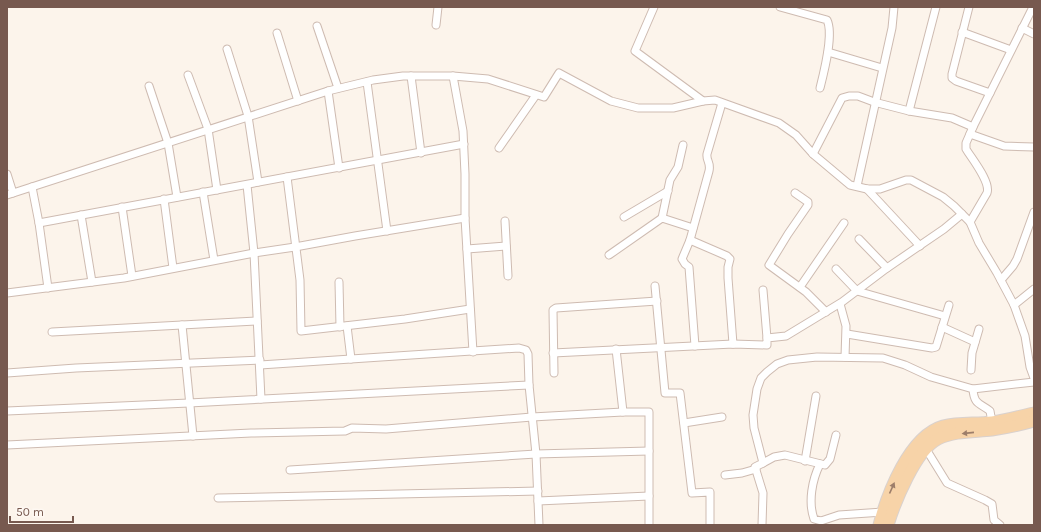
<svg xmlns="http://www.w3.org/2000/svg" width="1041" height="532" font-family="Karla,sans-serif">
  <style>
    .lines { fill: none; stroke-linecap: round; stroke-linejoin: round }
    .minor-casing { stroke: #cebbb1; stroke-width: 9 }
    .primary-casing { stroke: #d9d1ce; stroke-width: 13 }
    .minor { stroke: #fff; stroke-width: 7 }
    .primary { stroke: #f7d3a8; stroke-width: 11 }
    .oneway { fill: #9d7e6a }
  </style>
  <rect width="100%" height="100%" fill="#fcf4eb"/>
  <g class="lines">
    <!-- minor casing -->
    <g class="minor-casing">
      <g id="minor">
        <polyline points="654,7 635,51 703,101 715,100 779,123 796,135 813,154 850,185 867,189 880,189 906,180 911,180 943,197 954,206 970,222 979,243 997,273 1014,305 1025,336 1030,367 1034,378"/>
        <path d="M 780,7 L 827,20 C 834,34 824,72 820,88"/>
        <polyline points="969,7 952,74 952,78 956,81 990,93"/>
        <polyline points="436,25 438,7"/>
        <polyline points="317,26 338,88"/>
        <polyline points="1022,28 1034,34"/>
        <polyline points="962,32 1011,50"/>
        <polyline points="277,33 298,101"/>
        <polyline points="227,49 248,116 258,182"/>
        <polyline points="828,52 882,68"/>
        <polyline points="188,75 208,129 217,190"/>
        <polyline points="411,76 421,153"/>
        <polyline points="453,76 463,131 465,174 465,218 473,352"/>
        <polyline points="367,82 387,231"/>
        <polyline points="149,86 168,143 177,197"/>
        <polyline points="328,91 339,168"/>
        <polyline points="909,111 936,7"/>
        <polyline points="970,134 1004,146 1034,147"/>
        <polyline points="499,148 536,95"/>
        <polyline points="813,154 842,98 849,96 858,96 874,102 909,111 952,118 973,127"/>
        <polyline points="7,174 13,193"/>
        <polyline points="287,177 300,280 301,331 405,319 470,309"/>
        <polyline points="247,185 254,253 261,399"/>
        <polyline points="857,186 892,28 894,7"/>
        <polyline points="32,187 39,223 48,288"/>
        <polyline points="867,189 920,246"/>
        <polyline points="203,192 214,260"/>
        <polyline points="795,193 808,202 808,205 788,234 769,265 806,292 826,312"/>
        <polyline points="7,195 328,91 373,80 403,76 453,76 488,79 544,97 559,73 611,101 638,108 673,108 703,101"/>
        <polyline points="164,199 173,268"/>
        <polyline points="122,207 132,276"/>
        <polyline points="81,215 92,282"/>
        <polyline points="624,217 668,191"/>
        <polyline points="662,218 670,180 678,167 683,145"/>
        <polyline points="505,221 508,276"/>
        <path d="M 970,222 L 987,193 C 991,182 972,159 966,149 L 966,143 L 973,127 L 1032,9 L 1034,8"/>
        <polyline points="39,223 464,144"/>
        <polyline points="859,239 887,268"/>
        <polyline points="690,240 727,256 730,259 728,267 728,278 733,344"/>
        <polyline points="467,249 506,246"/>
        <polyline points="609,255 662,218 693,228"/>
        <polyline points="836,269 857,291 945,316"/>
        <polyline points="1001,280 1013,266 1017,259 1034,212"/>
        <polyline points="339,282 340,327"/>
        <polyline points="655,286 665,393 680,393 692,493 710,492 710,525"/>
        <polyline points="800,287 844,223"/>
        <polyline points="763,290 767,338"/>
        <polyline points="7,293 124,278 254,253 295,247 355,236 465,218"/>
        <polyline points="840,304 846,326 845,357"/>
        <polyline points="1014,305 1034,289"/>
        <polyline points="182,325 193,436"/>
        <polyline points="347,326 351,359"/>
        <polyline points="942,327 975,342"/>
        <polyline points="52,332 257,321"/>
        <polyline points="847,334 932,348 936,347 949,305"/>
        <path d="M 695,346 L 689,267 L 685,264 L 682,259 L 690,240 L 709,171 C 711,162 706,161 707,154 L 722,103"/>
        <polyline points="616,349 623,412 649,412 649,525"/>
        <polyline points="553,353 733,344 767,345 767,338 786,336 842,302 887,268 944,229 962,214"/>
        <polyline points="260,365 519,348 526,350 528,354 529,385 536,454 539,525"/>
        <polyline points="971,370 972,353 979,329"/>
        <polyline points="7,373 76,368 260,360"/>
        <polyline points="554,373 553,310 556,308 657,301"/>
        <path d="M 973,389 C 974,405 980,403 990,411 L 992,422"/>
        <polyline points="7,411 189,403 529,385"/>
        <polyline points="684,423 722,417"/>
        <polyline points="7,445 251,433 345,431 352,428 386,429 532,417 623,412"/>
        <polyline points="926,449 947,483 985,500 992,504 994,520 1000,525"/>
        <polyline points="805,461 816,396"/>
        <polyline points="763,463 774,457 785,455 825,465 830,459 836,435"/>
        <path d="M 820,464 C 812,480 808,502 814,519 L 821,521 L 839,515 L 883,512"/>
        <polyline points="290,470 536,454 649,451"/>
        <polyline points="725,475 742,473 756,469"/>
        <polyline points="218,498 538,491"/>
        <polyline points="538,501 649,496"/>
        <polyline points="762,525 763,493 755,467 763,463 754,428 753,415 757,389 761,378 767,372 777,364 788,360 817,357 883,358 905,365 931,377 973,389 1034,382"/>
      </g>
    </g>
    <!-- primary casing -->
    <g class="primary-casing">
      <g id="primary">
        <path d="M 879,525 C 887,494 909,436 943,426 C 959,422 976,424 992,422 C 1006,420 1020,416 1034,413"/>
        <path d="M 888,525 C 895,502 916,450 938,439 C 954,431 975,432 992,430 C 1006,428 1020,425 1034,421"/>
      </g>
    </g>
    <!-- minor -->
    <use href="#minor" class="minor"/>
    <!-- primary -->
    <use href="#primary" class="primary"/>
  </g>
  <!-- one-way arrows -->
  <defs><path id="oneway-solid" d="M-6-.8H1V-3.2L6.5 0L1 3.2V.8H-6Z"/></defs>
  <g class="oneway">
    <use href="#oneway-solid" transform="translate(968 433) rotate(174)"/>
    <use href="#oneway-solid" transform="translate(892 488) rotate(-66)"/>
  </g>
  <!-- border -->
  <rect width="1041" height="532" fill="none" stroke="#77594f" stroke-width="16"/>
  <!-- scale -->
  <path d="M10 516v6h63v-6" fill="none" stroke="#77594f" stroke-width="2"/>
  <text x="16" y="516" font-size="12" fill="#77594f" stroke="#fef8f2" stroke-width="3" paint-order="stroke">50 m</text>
</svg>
